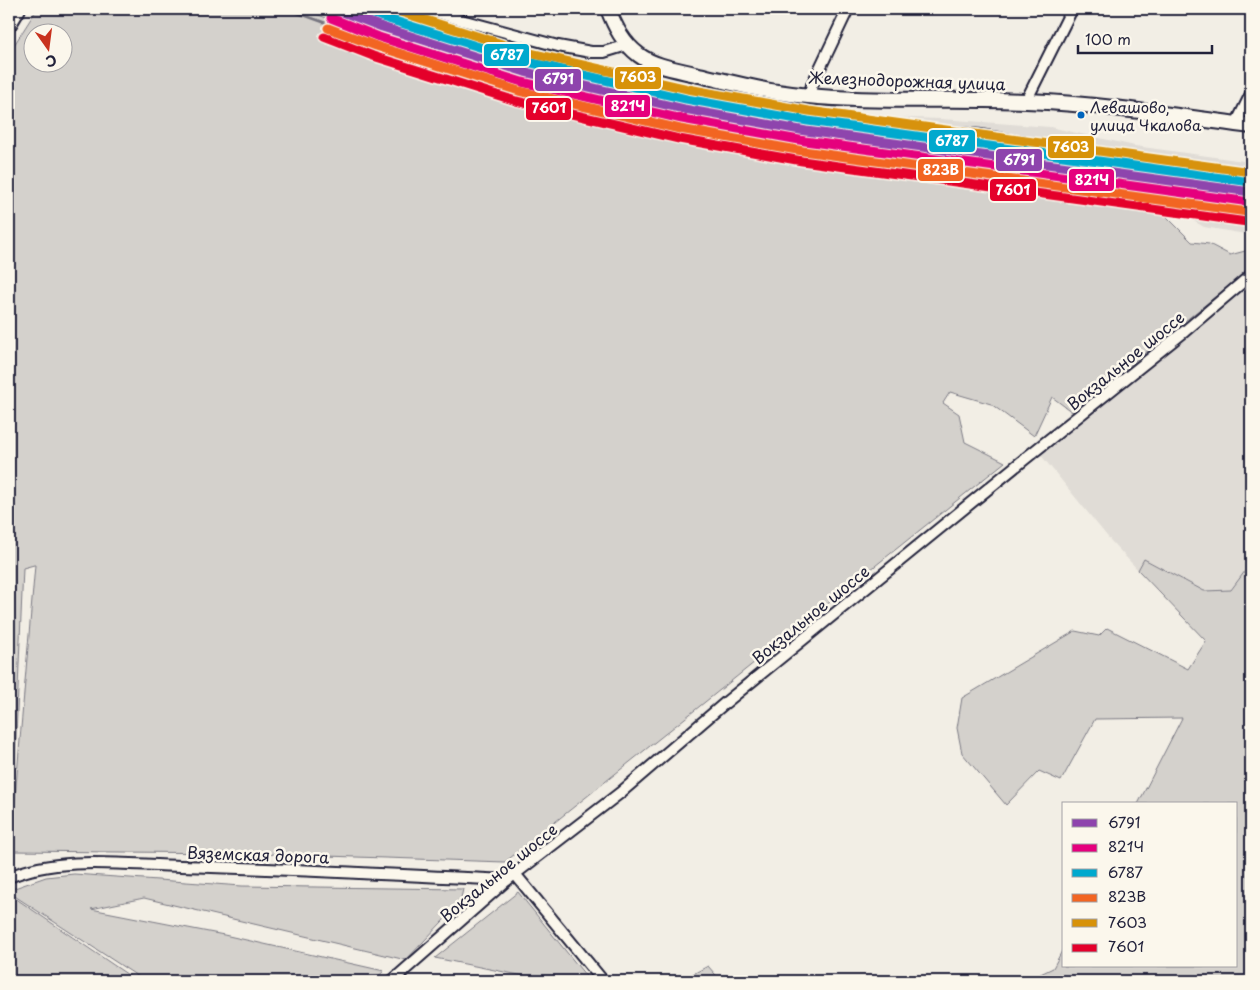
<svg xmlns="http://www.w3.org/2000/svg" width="1260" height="990" font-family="'Playpen Sans',sans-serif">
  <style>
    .built { fill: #e0dcd6 }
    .green { fill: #d4d1cc; stroke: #7b7a84; fill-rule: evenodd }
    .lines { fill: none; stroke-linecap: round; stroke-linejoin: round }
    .stream { stroke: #76747f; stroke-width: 2.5 }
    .street-casing { stroke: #22223b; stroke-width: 14 }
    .secondary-casing { stroke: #22223b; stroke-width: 18 }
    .street { stroke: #fbf7ec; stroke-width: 10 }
    .secondary { stroke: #fbf7ec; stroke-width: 14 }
    .rail-casing { stroke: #22223b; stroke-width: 4.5 }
    .rail { stroke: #fbf7ec; stroke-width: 2.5; stroke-dasharray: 8; stroke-linecap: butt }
    .rail-1-casing { stroke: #fbf7ec; stroke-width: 12 }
    .rail-2-casing { stroke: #fbf7ec; stroke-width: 12 }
    .rail-3-casing { stroke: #fbf7ec; stroke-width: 12 }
    .rail-4-casing { stroke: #fbf7ec; stroke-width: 12 }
    .rail-5-casing { stroke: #fbf7ec; stroke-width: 12 }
    .rail-6-casing { stroke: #fbf7ec; stroke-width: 12 }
    .rail-1 { stroke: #8e44ad; stroke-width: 9 }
    .rail-2 { stroke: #e5007d; stroke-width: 9 }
    .rail-3 { stroke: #00a9ce; stroke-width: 9 }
    .rail-4 { stroke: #f26522; stroke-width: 9 }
    .rail-5 { stroke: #d79209; stroke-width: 9 }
    .rail-6 { stroke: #e4002b; stroke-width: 9 }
    .bus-dot { fill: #0065bd; stroke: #fbf7ec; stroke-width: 2 }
    .labels { text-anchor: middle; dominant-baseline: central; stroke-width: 5; stroke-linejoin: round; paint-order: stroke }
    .bus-label { font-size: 15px; fill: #22223b; stroke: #fbf7ec; text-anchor: start }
    .street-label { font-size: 16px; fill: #22223b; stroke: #fbf7ec }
    .line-badge { stroke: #fbf7ec; stroke-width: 2 }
    .badge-label { font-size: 14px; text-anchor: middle; font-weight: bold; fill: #fff }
  </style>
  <rect width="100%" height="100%" fill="#f2eee5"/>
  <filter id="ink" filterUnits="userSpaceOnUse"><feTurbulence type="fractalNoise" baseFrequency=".02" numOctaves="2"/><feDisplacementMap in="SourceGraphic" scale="10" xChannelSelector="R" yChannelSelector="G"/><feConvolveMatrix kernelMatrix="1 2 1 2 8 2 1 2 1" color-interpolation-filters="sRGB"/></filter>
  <g filter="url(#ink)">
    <!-- built -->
    <g class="built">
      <polygon points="314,9 379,9 564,69 717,99 852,116 941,119 1050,127 1135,146 1251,162 1251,235 1204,227 1149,195 1127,188 1107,177 851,148 500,72 351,23"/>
      <polygon points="1251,281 1251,563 1231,590 1204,591 1145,560 1138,570 1111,541 1040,454 1111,397"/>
    </g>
    <!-- green -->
    <g class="green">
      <path d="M 37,9 L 303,9 L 440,62 L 638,110 L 859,154 L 1111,181 L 1133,196 L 1152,202 L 1192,242 L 1209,244 L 1230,255 L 1249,250 L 1251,251 L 1251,268 L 1072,412 L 1052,397 L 1034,436 L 991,404 L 950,392 L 943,403 L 959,414 L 965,442 L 1005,462 L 505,862 L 236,853 L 11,851 L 9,855 L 9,53 ZM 32,32 L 62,32 L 62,62 L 32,62 ZM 34,565 L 35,565 L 12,833 L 23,568 Z"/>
      <polygon points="1144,559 1204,591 1231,590 1251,563 1251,981 1026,981 1053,968 1064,947 1064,966 1236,966 1236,804 1138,804 1182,718 1095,719 1061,781 1039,771 1006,805 962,753 957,728 962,698 1075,631 1099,636 1107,628 1188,669 1206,641 1138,570"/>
      <polygon points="74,874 242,886 463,889 460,903 406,960 144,898 91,909 224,935 384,971 373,981 311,981 304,976 299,981 145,981 10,893 9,894 9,890 46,877"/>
      <polygon points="518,892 590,981 549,981 435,958"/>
      <polygon points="12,896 137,981 9,981 9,900"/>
      <polygon points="708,966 721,981 680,981"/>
    </g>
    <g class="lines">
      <!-- stream -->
      <polyline class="stream" points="287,9 414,55 598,106 728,133 833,152 1025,180 1068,194"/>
      <!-- street casing -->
      <g class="street-casing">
        <g id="street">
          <polyline points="427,9 465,21 558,46 591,52 604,52 627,45"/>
          <polyline points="809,96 812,85 848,9"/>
          <polyline points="1026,101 1072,9"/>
          <polyline points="1236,124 1251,94"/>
          <polyline points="515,874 603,981"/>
          <path d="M 9,877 C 60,855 127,865 181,866 C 290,869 398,875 507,880"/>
          <polyline points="392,981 507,880 620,793 725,703 1026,458 1185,331 1251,275"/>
        </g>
      </g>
      <!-- secondary casing -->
      <g class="secondary-casing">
        <g id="secondary">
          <path d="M 608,9 C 615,27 623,43 639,55 C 655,67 680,70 699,75 C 725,81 751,88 777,92 C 859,105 943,97 1026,101 C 1101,104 1177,116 1251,126"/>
          <polyline points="9,24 18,9"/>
        </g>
      </g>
      <!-- street -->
      <use href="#street" class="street"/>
      <!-- secondary -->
      <use href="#secondary" class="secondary"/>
      <!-- rail casing -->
      <g class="rail-casing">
        <g id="rail">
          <polyline points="877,122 980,130 1049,142"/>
          <polyline points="975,147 1072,147 1111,150 1251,169"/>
        </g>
      </g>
      <!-- rail -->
      <use href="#rail" class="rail"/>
      <!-- rail-1 casing -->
      <g class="rail-1-casing">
        <polyline id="rail-1" points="335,9 382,27 525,72 684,109 806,131 1251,192"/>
      </g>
      <!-- rail-2 casing -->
      <g class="rail-2-casing">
        <polyline id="rail-2" points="331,18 379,37 522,82 682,119 805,141 1250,202"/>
      </g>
      <!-- rail-3 casing -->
      <g class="rail-3-casing">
        <polyline id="rail-3" points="362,9 385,18 528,62 686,99 808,121 1251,182"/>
      </g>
      <!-- rail-4 casing -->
      <g class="rail-4-casing">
        <polyline id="rail-4" points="328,28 376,46 519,91 680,129 803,151 1248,212"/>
      </g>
      <!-- rail-5 casing -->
      <g class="rail-5-casing">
        <polyline id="rail-5" points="391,9 530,53 688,89 809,111 1251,172"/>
      </g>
      <!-- rail-6 casing -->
      <g class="rail-6-casing">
        <polyline id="rail-6" points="324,37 373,56 516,101 679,139 802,161 1247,222"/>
      </g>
      <!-- rail-1 -->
      <use href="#rail-1" class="rail-1"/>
      <!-- rail-2 -->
      <use href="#rail-2" class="rail-2"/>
      <!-- rail-3 -->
      <use href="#rail-3" class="rail-3"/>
      <!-- rail-4 -->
      <use href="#rail-4" class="rail-4"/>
      <!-- rail-5 -->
      <use href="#rail-5" class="rail-5"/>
      <!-- rail-6 -->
      <use href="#rail-6" class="rail-6"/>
    </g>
  </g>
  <!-- markers -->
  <circle class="bus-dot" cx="1081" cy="115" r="4.5"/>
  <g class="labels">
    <!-- bus labels -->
    <g class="bus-label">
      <text x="1090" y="106">Левашово,<tspan x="1090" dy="18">улица Чкалова</tspan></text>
    </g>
    <!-- street labels -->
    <g class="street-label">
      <text transform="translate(907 80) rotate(2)">Железнодорожная улица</text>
      <text transform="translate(1125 360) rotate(-39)">Вокзальное шоссе</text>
      <text transform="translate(810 614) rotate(-39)">Вокзальное шоссе</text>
      <text transform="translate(258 854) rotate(2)">Вяземская дорога</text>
      <text transform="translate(498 872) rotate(-39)">Вокзальное шоссе</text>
    </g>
  </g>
  <g class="line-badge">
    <rect x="483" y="43" width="47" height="24" rx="5" fill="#00a9ce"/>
    <rect x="614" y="66" width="48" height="24" rx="5" fill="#d79209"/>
    <rect x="534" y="68" width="48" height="24" rx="5" fill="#8e44ad"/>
    <rect x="604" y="94" width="47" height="24" rx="5" fill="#e5007d"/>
    <rect x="525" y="97" width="47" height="24" rx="5" fill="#e4002b"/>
    <rect x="928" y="129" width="48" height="24" rx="5" fill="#00a9ce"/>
    <rect x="1047" y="135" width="48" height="24" rx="5" fill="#d79209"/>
    <rect x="995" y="148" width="48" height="24" rx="5" fill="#8e44ad"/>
    <rect x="917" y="158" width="47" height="24" rx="5" fill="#f26522"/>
    <rect x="1068" y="168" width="47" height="24" rx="5" fill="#e5007d"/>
    <rect x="989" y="178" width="48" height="24" rx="5" fill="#e4002b"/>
  </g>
  <g class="badge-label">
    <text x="507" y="60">6787</text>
    <text x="638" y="82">7603</text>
    <text x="558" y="84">6791</text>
    <text x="628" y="111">821Ч</text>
    <text x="549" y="113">7601</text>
    <text x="952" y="146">6787</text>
    <text x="1071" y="152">7603</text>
    <text x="1019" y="165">6791</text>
    <text x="941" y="175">823В</text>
    <text x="1092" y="185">821Ч</text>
    <text x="1013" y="195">7601</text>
  </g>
  <!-- margin -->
  <rect width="1260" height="990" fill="none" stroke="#fbf7ec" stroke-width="30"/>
  <rect x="15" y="15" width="1230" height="960" fill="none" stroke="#22223b" stroke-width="2" filter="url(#ink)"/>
  <!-- legend -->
  <rect x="1062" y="802" width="175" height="165" fill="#fbf7ec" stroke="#a4a2a5"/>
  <rect x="1072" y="819" width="25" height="8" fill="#8e44ad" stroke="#a4a2a5"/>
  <text x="1108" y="828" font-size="15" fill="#22223b">6791</text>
  <rect x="1072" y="844" width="25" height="8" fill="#e5007d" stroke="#a4a2a5"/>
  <text x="1108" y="852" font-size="15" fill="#22223b">821Ч</text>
  <rect x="1072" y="869" width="25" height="8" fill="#00a9ce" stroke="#a4a2a5"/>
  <text x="1108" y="878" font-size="15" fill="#22223b">6787</text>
  <rect x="1072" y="894" width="25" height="8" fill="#f26522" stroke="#a4a2a5"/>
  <text x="1108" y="902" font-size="15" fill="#22223b">823В</text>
  <rect x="1072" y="919" width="25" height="8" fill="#d79209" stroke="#a4a2a5"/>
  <text x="1108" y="928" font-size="15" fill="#22223b">7603</text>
  <rect x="1072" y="944" width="25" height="8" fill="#e4002b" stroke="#a4a2a5"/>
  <text x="1108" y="952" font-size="15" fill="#22223b">7601</text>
  <!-- north arrow -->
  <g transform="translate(48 48) rotate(166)"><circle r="24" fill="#fbf7ec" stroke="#a4a2a5"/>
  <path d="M0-4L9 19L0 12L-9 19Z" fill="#c8321e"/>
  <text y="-8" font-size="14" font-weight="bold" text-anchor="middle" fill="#22223b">С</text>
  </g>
  <!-- scale -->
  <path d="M1078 45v8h134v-8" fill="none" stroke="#22223b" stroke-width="2.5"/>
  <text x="1085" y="45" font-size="15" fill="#22223b" stroke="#fbf7ec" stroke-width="4" paint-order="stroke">100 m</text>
</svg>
